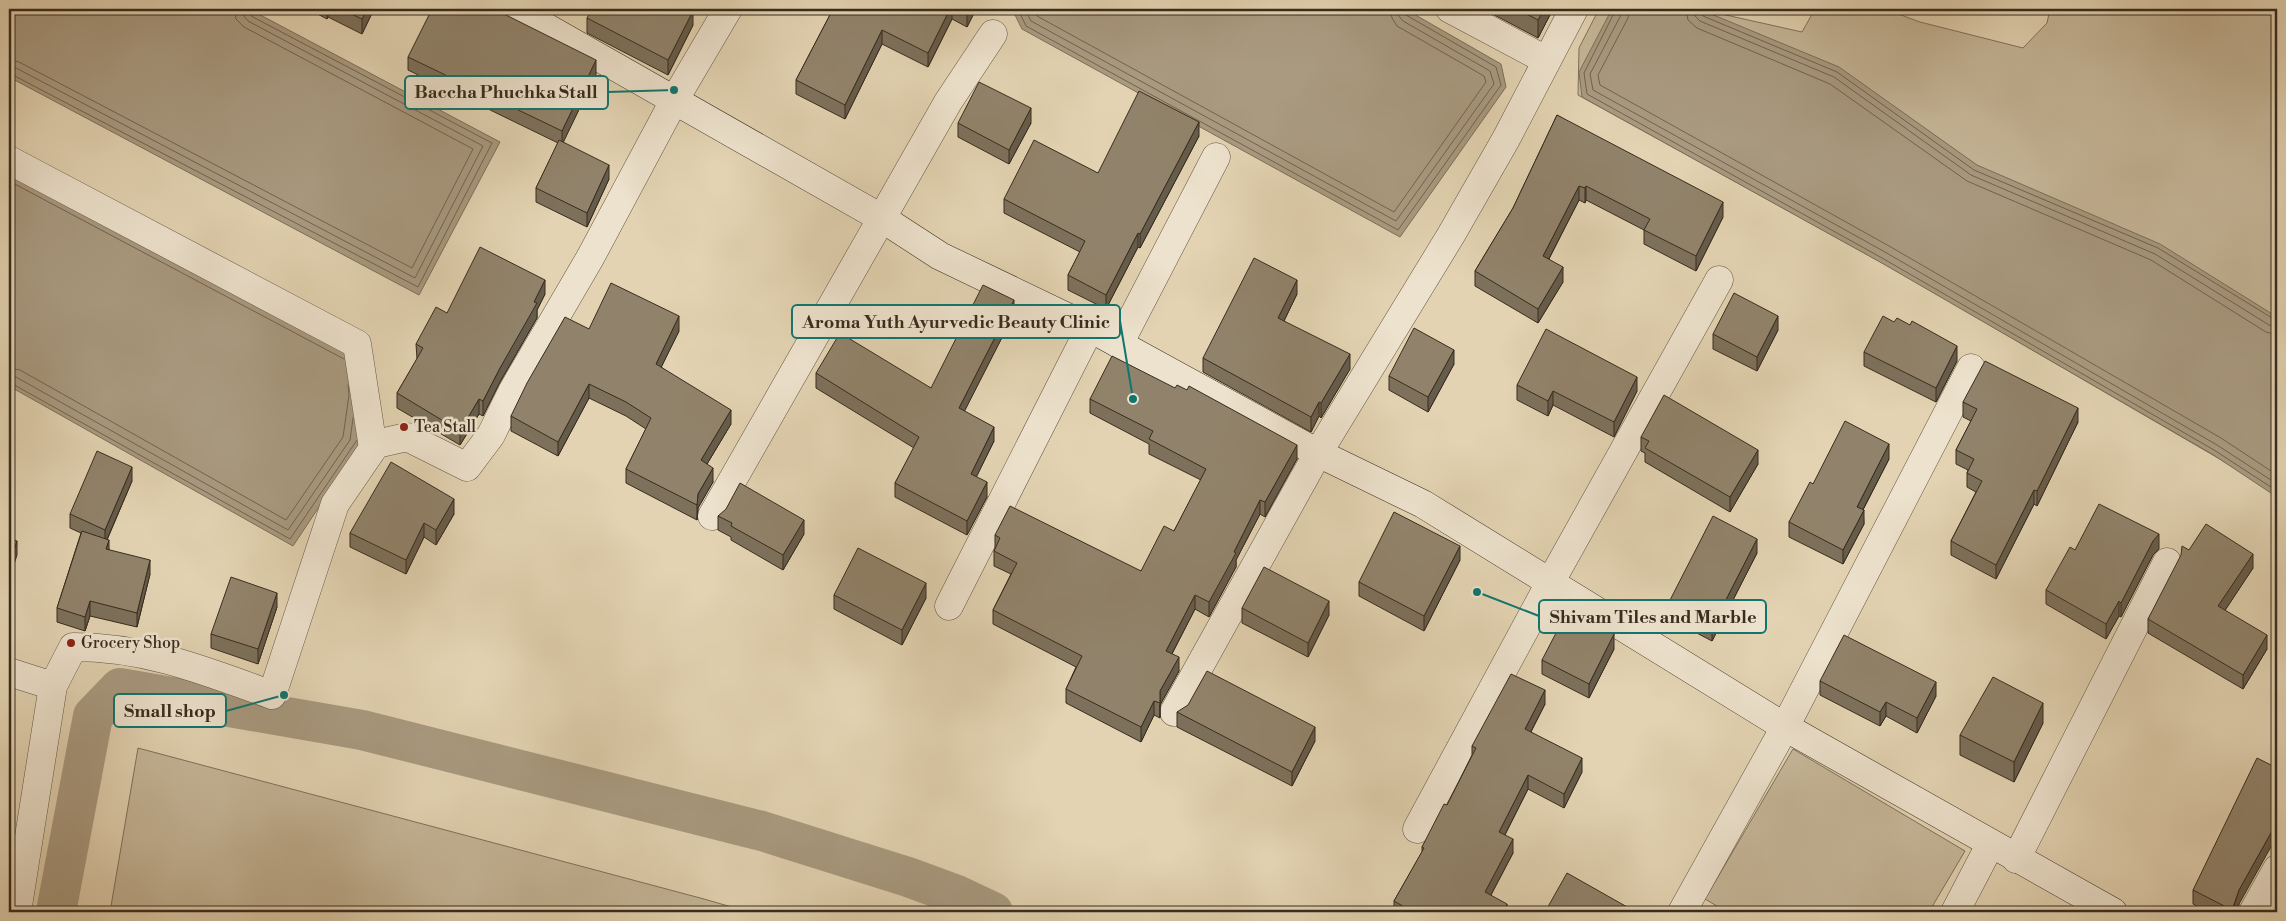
<svg xmlns="http://www.w3.org/2000/svg" width="2286" height="921" font-family="'Libre Bodoni',serif">
  <style>
    .green { fill: #c6b799; stroke: #7f725c }
    .water { fill: #a99a80; stroke: #7c6e59 }
    .lines { fill: none; stroke-linecap: round; stroke-linejoin: round }
    .shore { stroke: #70634f; stroke-width: 1 }
    .canal { stroke: #a99a80; stroke-width: 40 }
    .street-casing { stroke: #635643; stroke-width: 29 }
    .secondary-casing { stroke: #382c1e; stroke-width: 29 }
    .street { stroke: #ede2cd; stroke-width: 28 }
    .secondary { stroke: #ede2cd; stroke-width: 28 }
    .wall { fill: #7d715c; stroke: #382c1e }
    .shaded-wall { fill: #665c4b; stroke: #382c1e }
    .building { fill: #91836b; stroke: #382c1e }
    .poi-dot { fill: #8f2418; stroke: #ede2cd; stroke-width: 2 }
    .labels { text-anchor: middle; dominant-baseline: central; stroke-width: 5; stroke-linejoin: round; paint-order: stroke }
    .poi-label { font-size: 16px; fill: #382c1e; stroke: #ede2cd; text-anchor: start }
    .leader { fill: none; stroke: #0f766e; stroke-width: 2 }
    .callout-dot { fill: #0f766e; stroke: #ede2cd; stroke-width: 2 }
    .callout { fill: #ede2cd; stroke: #0f766e; stroke-width: 2 }
    .callout-label { font-size: 18px; text-anchor: middle; font-weight: bold; fill: #382c1e }
  </style>
  <rect width="100%" height="100%" fill="#e3d3b2"/>
  <filter id="stains"><feTurbulence type="fractalNoise" baseFrequency=".004" numOctaves="4"/><feColorMatrix values="0 0 0 0 .2 0 0 0 0 .09 0 0 0 0 .02 0 0 0 .5 -.17"/></filter>
  <radialGradient id="worn" r=".72"><stop offset=".6" stop-color="#630" stop-opacity="0"/><stop offset="1" stop-color="#630" stop-opacity=".3"/></radialGradient>
  <!-- green -->
  <g class="green">
    <polygon points="1599,9 1699,9 1802,32 1815,9 1885,9 1920,22 2023,48 2047,23 2050,9 2277,9 2277,494 2254,479 1888,266 1578,95 1579,48"/>
    <polygon points="138,748 704,899 749,912 110,912"/>
    <polygon points="1793,749 1965,851 1929,912 1727,912 1705,899"/>
  </g>
  <!-- water -->
  <g class="water">
    <polygon points="9,9 249,9 500,142 419,295 9,77"/>
    <polygon points="1012,9 1405,9 1501,64 1506,87 1400,237 1022,29"/>
    <polygon points="1612,9 1699,9 1839,67 1977,165 2160,244 2277,317 2277,497 2212,454 1880,262 1582,97 1579,72"/>
    <polygon points="9,160 364,348 361,444 293,546 9,386"/>
  </g>
  <g class="lines">
    <!-- shore -->
    <g class="shore">
      <polyline points="1018,9 1026,26 1398,230 1501,85 1496,67 1406,15 1404,9"/>
      <polyline points="1025,9 1031,21 1396,221 1494,84 1490,71 1403,21 1398,15 1397,9"/>
      <polyline points="1033,9 1037,16 1394,212 1486,82 1484,76 1397,26 1392,18 1390,9"/>
      <polyline points="1616,9 1584,73 1587,94 1882,258 2214,450 2277,491"/>
      <polyline points="1622,9 1621,15 1590,74 1593,90 1885,252 2217,445 2277,484"/>
      <polyline points="1630,9 1628,18 1598,75 1600,85 1889,246 2221,438 2277,475"/>
      <polyline points="1686,9 1688,20 1697,28 1830,84 1967,181 2151,260 2266,332 2277,335"/>
      <polyline points="1693,9 1695,16 1700,21 1834,77 1971,175 2155,254 2269,325 2277,327"/>
      <polyline points="1699,9 1703,16 1837,72 1974,170 2158,248 2277,321"/>
      <polyline points="9,59 19,62 412,268 473,149 244,27 236,19 234,9"/>
      <polyline points="9,67 16,68 415,278 483,146 248,21 243,15 242,9"/>
      <polyline points="9,73 418,287 492,143 251,16 248,9"/>
      <polyline points="9,181 344,359"/>
      <polyline points="9,368 20,370 286,520 343,437 349,395 348,385"/>
      <polyline points="9,375 16,377 288,530 350,440 353,418"/>
      <polyline points="9,382 290,539 357,440"/>
    </g>
    <!-- canal -->
    <polyline class="canal" points="56,912 93,716 120,688 362,730 762,831 908,877 957,895 993,912"/>
    <!-- street casing -->
    <g class="street-casing">
      <g id="street">
        <polyline points="1450,9 1546,60"/>
        <polyline points="9,160 357,344 373,448"/>
        <polyline points="1119,344 1216,157"/>
        <polyline points="712,516 948,102 993,34"/>
        <polyline points="949,606 1090,328"/>
        <polyline points="9,672 53,686"/>
        <polyline points="1174,712 1318,453 1451,235 1506,139 1574,9"/>
        <polyline points="1417,829 1551,581 1719,280"/>
        <polyline points="2016,859 2167,562"/>
        <path d="M 17,912 L 53,686 L 73,647 C 146,647 203,670 272,695 L 335,504 L 376,444 L 407,437 L 467,467 L 491,435 L 513,390 L 590,258 L 675,99 L 728,9"/>
        <polyline points="1682,912 1785,727 1971,368"/>
        <polyline points="1955,912 1990,845"/>
        <polyline points="2253,912 2277,869"/>
      </g>
    </g>
    <!-- secondary casing -->
    <g class="secondary-casing">
      <polyline id="secondary" points="514,9 883,219 940,256 1090,328 1318,453 1423,504 1785,727 2113,912"/>
    </g>
    <!-- street -->
    <use href="#street" class="street"/>
    <!-- secondary -->
    <use href="#secondary" class="secondary"/>
  </g>
  <!-- wall -->
  <g class="wall">
    <polygon points="308,9 374,9 362,34 328,17 327,19"/>
    <polygon points="823,9 976,9 967,27 952,19 928,67 882,44 845,119 796,94 796,80 831,13"/>
    <polygon points="1483,9 1553,9 1538,38"/>
    <polygon points="587,18 693,25 668,75 587,33"/>
    <polygon points="408,57 596,74 563,142 609,179 587,227 536,202 536,188 558,143 408,70"/>
    <polygon points="1557,115 1723,217 1696,271 1644,244 1644,230 1586,200 1585,203 1579,200 1549,259 1563,282 1538,323 1475,286 1475,271 1513,208"/>
    <polygon points="958,123 1031,123 1009,164 958,137"/>
    <polygon points="1199,136 1140,248 1138,247 1106,309 1068,290 1068,275 1080,252 1004,213 1004,199 1098,173"/>
    <polygon points="545,294 537,310 537,318 500,382 483,416 479,414 460,445 397,408 397,393 417,359 416,344 447,313"/>
    <polygon points="1297,294 1284,321 1350,369 1321,418 1319,416 1311,432 1203,372 1203,358"/>
    <polygon points="1014,314 964,411 994,441 976,477 987,497 967,535 895,497 895,483 914,448 816,388 816,373 931,388"/>
    <polygon points="589,329 679,331 661,367 731,424 707,464 713,482 698,508 697,520 626,483 626,469 646,429 626,416 589,398 558,456 511,431 511,416"/>
    <polygon points="1778,330 1757,371 1713,349 1713,334"/>
    <polygon points="1864,352 1957,361 1936,402 1864,366"/>
    <polygon points="1454,364 1428,412 1389,390 1389,376"/>
    <polygon points="1517,385 1637,391 1614,437 1553,405 1548,416 1517,400"/>
    <polygon points="1090,399 1297,459 1265,517 1260,514 1236,560 1236,567 1209,617 1195,609 1172,654 1179,671 1160,705 1160,718 1154,715 1141,742 1066,703 1066,689 1076,667 993,624 993,610 1011,574 994,566 994,551 995,548 995,535 1141,571 1174,531 1201,480 1149,454 1149,444 1090,413"/>
    <polygon points="1963,402 2078,422 2037,506 2034,504 1996,579 1951,555 1951,541 1976,492 1967,487 1967,473 1968,470 1956,464 1956,450 1971,421 1963,417"/>
    <polygon points="1641,437 1758,464 1730,512 1645,462 1645,453 1641,451"/>
    <polygon points="1889,459 1863,510 1864,524 1843,564 1789,537 1789,522 1813,484"/>
    <polygon points="132,481 107,540 109,550 150,574 137,627 90,616 85,631 57,622 57,608 81,533 70,528 70,514"/>
    <polygon points="454,514 436,545 424,537 406,574 350,547 350,533"/>
    <polygon points="718,516 804,534 783,570 731,540 731,537 718,530"/>
    <polygon points="2159,549 2153,555 2121,617 2119,616 2106,639 2046,604 2046,590 2075,550"/>
    <polygon points="2189,550 2253,568 2225,610 2267,649 2243,689 2148,633 2148,619"/>
    <polygon points="1757,553 1712,641 1668,618 1668,604"/>
    <polygon points="1460,560 1424,631 1359,596 1359,582"/>
    <polygon points="834,595 926,598 902,645 834,609"/>
    <polygon points="277,607 258,664 211,648 211,634"/>
    <polygon points="1242,608 1329,615 1308,657 1242,623"/>
    <polygon points="1614,649 1589,698 1542,674 1542,660"/>
    <polygon points="1820,681 1936,696 1917,733 1886,716 1880,726 1820,695"/>
    <polygon points="1545,704 1531,732 1582,772 1564,808 1528,789 1505,835 1513,853 1491,895 1507,912 1394,912 1394,901 1422,852 1422,847 1447,805 1472,755 1472,746"/>
    <polygon points="1177,712 1315,741 1292,786 1177,727"/>
    <polygon points="2043,723 2014,782 1960,755 1960,735"/>
    <polygon points="2193,890 2239,904 2237,912 2208,912 2193,904"/>
  </g>
  <!-- shaded-wall -->
  <g class="shaded-wall">
    <polygon points="327,9 328,9 328,17 327,19"/>
    <polygon points="367,9 374,9 362,34 362,19"/>
    <polygon points="950,9 952,9 952,19 928,67 928,53"/>
    <polygon points="969,9 976,9 967,27 967,12"/>
    <polygon points="1544,9 1553,9 1538,38 1538,20"/>
    <polygon points="693,11 693,25 668,75 668,60"/>
    <polygon points="882,30 882,44 845,119 845,105"/>
    <polygon points="596,60 596,74 562,145 562,131"/>
    <polygon points="1031,108 1031,123 1009,164 1009,150"/>
    <polygon points="1199,122 1199,136 1140,248 1140,234"/>
    <polygon points="609,165 609,179 587,227 587,213"/>
    <polygon points="1579,186 1579,200 1543,270 1543,256"/>
    <polygon points="1586,186 1586,200 1585,203 1585,188"/>
    <polygon points="1723,202 1723,217 1696,271 1696,256"/>
    <polygon points="1138,233 1138,247 1106,309 1106,295"/>
    <polygon points="1563,267 1563,282 1538,323 1538,309"/>
    <polygon points="545,280 545,294 537,310 537,318 500,382 483,416 483,401"/>
    <polygon points="1297,280 1297,294 1278,333 1278,318"/>
    <polygon points="1014,300 1014,314 959,422 959,408"/>
    <polygon points="679,316 679,331 656,378 656,364"/>
    <polygon points="1778,316 1778,330 1757,371 1757,357"/>
    <polygon points="1957,346 1957,361 1936,402 1936,388"/>
    <polygon points="1454,350 1454,364 1428,412 1428,397"/>
    <polygon points="1350,354 1350,369 1321,418 1321,403"/>
    <polygon points="1637,377 1637,391 1614,437 1614,422"/>
    <polygon points="589,384 589,398 558,456 558,442"/>
    <polygon points="1553,391 1553,405 1548,416 1548,401"/>
    <polygon points="479,399 479,414 460,445 460,431"/>
    <polygon points="1319,402 1319,416 1311,432 1311,417"/>
    <polygon points="2078,408 2078,422 2037,506 2037,491"/>
    <polygon points="731,410 731,424 701,474 701,460"/>
    <polygon points="994,427 994,441 971,488 971,474"/>
    <polygon points="1889,444 1889,459 1857,521 1857,507"/>
    <polygon points="1297,445 1297,459 1265,517 1265,502"/>
    <polygon points="1758,450 1758,464 1730,512 1730,497"/>
    <polygon points="132,467 132,481 105,544 105,530"/>
    <polygon points="713,468 713,482 698,508 697,520 697,505 698,494"/>
    <polygon points="987,482 987,497 967,535 967,521"/>
    <polygon points="2034,490 2034,504 1996,579 1996,565"/>
    <polygon points="454,499 454,514 436,545 436,530"/>
    <polygon points="1260,500 1260,514 1236,560 1236,567 1209,617 1209,602"/>
    <polygon points="1864,510 1864,524 1843,564 1843,550"/>
    <polygon points="804,520 804,534 783,570 783,555"/>
    <polygon points="424,523 424,537 406,574 406,560"/>
    <polygon points="2159,534 2159,549 2153,555 2121,617 2121,603 2153,541"/>
    <polygon points="1757,539 1757,553 1712,641 1712,627"/>
    <polygon points="109,540 109,555 106,549"/>
    <polygon points="17,541 17,555 9,580 9,566"/>
    <polygon points="1460,546 1460,560 1424,631 1424,616"/>
    <polygon points="2253,554 2253,568 2218,621 2218,606"/>
    <polygon points="150,560 150,574 137,627 137,613"/>
    <polygon points="926,583 926,598 902,645 902,630"/>
    <polygon points="277,593 277,607 258,664 258,649"/>
    <polygon points="1195,595 1195,609 1166,665 1166,651"/>
    <polygon points="90,601 90,616 85,631 85,617"/>
    <polygon points="1329,601 1329,615 1308,657 1308,643"/>
    <polygon points="2119,601 2119,616 2106,639 2106,624"/>
    <polygon points="1614,634 1614,649 1589,698 1589,684"/>
    <polygon points="2267,635 2267,649 2243,689 2243,675"/>
    <polygon points="1179,657 1179,671 1160,705 1160,718 1160,691"/>
    <polygon points="1936,682 1936,696 1917,733 1917,718"/>
    <polygon points="1545,690 1545,704 1525,743 1525,729"/>
    <polygon points="1154,701 1154,715 1141,742 1141,727"/>
    <polygon points="1886,702 1886,716 1880,726 1880,712"/>
    <polygon points="2043,703 2043,723 2014,782 2014,762"/>
    <polygon points="1315,727 1315,741 1292,786 1292,772"/>
    <polygon points="1582,758 1582,772 1564,808 1564,794"/>
    <polygon points="1528,775 1528,789 1499,846 1499,832"/>
    <polygon points="2277,822 2277,836 2239,904 2237,912 2232,912 2239,890"/>
    <polygon points="1513,839 1513,853 1485,906 1485,892"/>
    <polygon points="1507,904 1507,912 1503,912"/>
  </g>
  <!-- building -->
  <g class="building">
    <polygon points="341,9 367,9 362,19"/>
    <polygon points="432,9 494,9 596,60 562,131 408,57"/>
    <polygon points="592,9 688,9 693,11 668,60 587,18"/>
    <polygon points="833,9 950,9 928,53 882,30 845,105 796,80"/>
    <polygon points="960,9 969,9 967,12"/>
    <polygon points="1517,9 1544,9 1538,20"/>
    <polygon points="979,82 1031,108 1009,150 958,123"/>
    <polygon points="1139,91 1199,122 1140,234 1138,233 1106,295 1068,275 1085,241 1004,199 1034,140 1098,173"/>
    <polygon points="1557,115 1723,202 1696,256 1644,230 1650,219 1586,186 1585,188 1579,186 1543,256 1563,267 1538,309 1475,271 1513,208"/>
    <polygon points="559,140 609,165 587,213 536,188"/>
    <polygon points="480,247 545,280 534,302 537,303 500,368 483,401 479,399 460,431 397,393 423,348 416,344 436,307 447,313"/>
    <polygon points="1254,258 1297,280 1278,318 1350,354 1321,403 1319,402 1311,417 1203,358"/>
    <polygon points="611,283 679,316 656,364 731,410 701,460 713,468 698,494 697,505 626,469 651,418 626,402 589,384 558,442 511,416 527,383 565,317 589,329"/>
    <polygon points="983,285 1014,300 959,408 994,427 971,474 987,482 967,521 895,483 919,437 816,373 840,333 931,388"/>
    <polygon points="1734,293 1778,316 1757,357 1713,334"/>
    <polygon points="1883,316 1894,322 1897,318 1910,325 1912,321 1957,346 1936,388 1864,352"/>
    <polygon points="1414,328 1454,350 1428,397 1389,376"/>
    <polygon points="1546,329 1637,377 1614,422 1553,391 1548,401 1517,385"/>
    <polygon points="1112,356 1175,388 1177,385 1187,390 1189,386 1297,445 1265,502 1260,500 1234,552 1236,553 1209,602 1195,595 1166,651 1179,657 1160,691 1160,703 1154,701 1141,727 1066,689 1082,656 993,610 1017,563 994,551 1000,538 995,535 1010,506 1141,571 1164,526 1174,531 1206,469 1149,439 1153,431 1090,399"/>
    <polygon points="1985,361 2078,408 2037,491 2034,490 1996,565 1951,541 1982,481 1967,473 1974,459 1956,450 1977,409 1963,402"/>
    <polygon points="1664,395 1758,450 1730,497 1645,448 1649,441 1641,437"/>
    <polygon points="1845,421 1889,444 1857,507 1864,510 1843,550 1789,522 1810,482 1813,484"/>
    <polygon points="97,451 132,467 105,530 70,514"/>
    <polygon points="391,462 454,499 436,530 424,523 406,560 350,533"/>
    <polygon points="740,483 804,520 783,555 731,526 732,523 718,516 726,509"/>
    <polygon points="2099,504 2159,534 2153,541 2121,603 2119,601 2106,624 2046,590 2070,547 2075,550"/>
    <polygon points="1394,512 1460,546 1424,616 1359,582"/>
    <polygon points="1713,516 1757,539 1712,627 1668,604"/>
    <polygon points="2206,524 2253,554 2218,606 2267,635 2243,675 2148,619 2181,555 2182,546 2189,550"/>
    <polygon points="82,531 109,540 106,549 150,560 137,613 90,601 85,617 57,608"/>
    <polygon points="9,538 17,541 9,566"/>
    <polygon points="858,548 926,583 902,630 834,595"/>
    <polygon points="1264,567 1329,601 1308,643 1242,608"/>
    <polygon points="231,577 277,593 258,649 211,634"/>
    <polygon points="1568,610 1614,634 1589,684 1542,660"/>
    <polygon points="1844,635 1936,682 1917,718 1886,702 1880,712 1820,681"/>
    <polygon points="1207,671 1315,727 1292,772 1177,712 1188,705"/>
    <polygon points="1511,674 1545,690 1525,729 1582,758 1564,794 1528,775 1499,832 1513,839 1485,892 1507,904 1503,912 1413,912 1394,901 1424,848 1422,847 1444,804 1447,805 1476,748 1472,746"/>
    <polygon points="1993,677 2043,703 2014,762 1960,735"/>
    <polygon points="2257,758 2277,768 2277,822 2239,890 2232,910 2193,890"/>
    <polygon points="1567,873 1636,912 1545,912"/>
  </g>
  <!-- markers -->
  <g class="poi-dot">
    <circle cx="404" cy="427" r="5"/>
    <circle cx="71" cy="643" r="5"/>
  </g>
  <g class="labels">
    <!-- poi labels -->
    <g class="poi-label">
      <text x="414" y="427">Tea Stall</text>
      <text x="81" y="643">Grocery Shop</text>
    </g>
  </g>
  <!-- callouts -->
  <path class="leader" d="M674 90L608 92M1133 399L1120 321M1477 592L1539 616M284 695L226 711"/>
  <g class="callout-dot">
    <circle cx="674" cy="90" r="5"/>
    <circle cx="1133" cy="399" r="5"/>
    <circle cx="1477" cy="592" r="5"/>
    <circle cx="284" cy="695" r="5"/>
  </g>
  <g class="callout">
    <rect x="405" y="76" width="203" height="33" rx="5"/>
    <rect x="792" y="305" width="328" height="33" rx="5"/>
    <rect x="1539" y="600" width="227" height="33" rx="5"/>
    <rect x="114" y="694" width="112" height="33" rx="5"/>
  </g>
  <g class="callout-label">
    <text x="506" y="98">Baccha Phuchka Stall</text>
    <text x="956" y="328">Aroma Yuth Ayurvedic Beauty Clinic</text>
    <text x="1653" y="623">Shivam Tiles and Marble</text>
    <text x="170" y="717">Small shop</text>
  </g>
  <!-- margin -->
  <rect width="2286" height="921" fill="none" stroke="#e3d3b2" stroke-width="30"/>
  <rect x="10" y="10" width="2266" height="901" fill="none" stroke="#382c1e" stroke-width="2.5"/>
  <rect x="15" y="15" width="2256" height="891" fill="none" stroke="#382c1e"/>
  <rect width="100%" height="100%" filter="url(#stains)"/>
  <rect width="100%" height="100%" fill="url(#worn)"/>
</svg>
